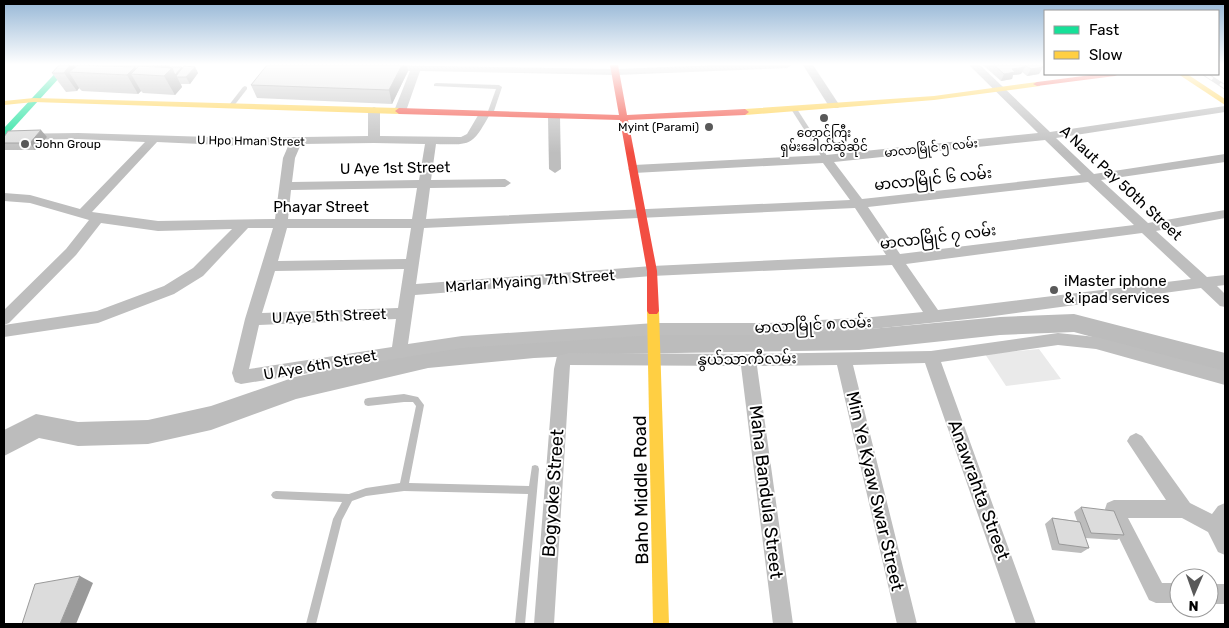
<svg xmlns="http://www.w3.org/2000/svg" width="1229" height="628" font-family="Rubik,'Noto Sans Myanmar',sans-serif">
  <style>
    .green { fill: #eaeaea }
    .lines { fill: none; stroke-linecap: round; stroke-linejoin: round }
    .river { fill: #bcbcbc; fill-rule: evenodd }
    .lane { fill: #bebebe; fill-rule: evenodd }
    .street { fill: #bebebe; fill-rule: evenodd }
    .fast { fill: #16e098; fill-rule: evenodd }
    .slow { fill: #ffcf43; fill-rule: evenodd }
    .jam { fill: #f24e42; fill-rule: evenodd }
    .rail-casing { stroke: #bdbdbd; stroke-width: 4.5 }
    .rail { stroke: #fff; stroke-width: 3; stroke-dasharray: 9; stroke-linecap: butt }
    .wall { fill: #bdbdbd }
    .shaded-wall { fill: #9a9a9a }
    .building { fill: #dcdcdc; stroke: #9a9a9a }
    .poi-dot { fill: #595959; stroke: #fff; stroke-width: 2 }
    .labels { text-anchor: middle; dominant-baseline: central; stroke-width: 4; stroke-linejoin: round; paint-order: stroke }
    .far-poi-label { font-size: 12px; fill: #000; stroke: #fff; text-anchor: end }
    .far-street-label { font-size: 12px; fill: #000; stroke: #fff }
    .street-label { font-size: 15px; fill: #000; stroke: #fff }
    .poi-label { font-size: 15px; fill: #000; stroke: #fff; text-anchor: start }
    .near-street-label { font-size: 18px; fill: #000; stroke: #fff }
  </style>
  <rect width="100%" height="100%" fill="#fff"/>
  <!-- green -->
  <polygon class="green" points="1039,349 1061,379 1006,386 985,354"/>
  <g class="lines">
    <!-- river -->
    <polygon class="river" points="1074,314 1225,353 1225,373 1074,332 1000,335 859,350 618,354 534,358 428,368 296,399 211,430 148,444 78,446 39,438 4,456 4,430 36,414 78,422 148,420 211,406 295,377 428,348 534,338 618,334 859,330 1000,317"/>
    <!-- lane -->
    <g class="lane">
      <polygon points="436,83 499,85 502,87 493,114 490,116 487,114 496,89 434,86 434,84"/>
      <polygon points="245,86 247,87 247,89 233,107 229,107 229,105 243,87"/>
      <polygon points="794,107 797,109 829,159 828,160 824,160 823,159 791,109"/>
      <polygon points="404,394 418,397 424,405 409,483 529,486 532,466 535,465 538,466 539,469 525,624 515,624 528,494 404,491 366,496 352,501 342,520 316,624 306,624 333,519 342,502 276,499 273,498 271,495 273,492 276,491 349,494 366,488 400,483 416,406 413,402 404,402 368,406 365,405 364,402 365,399 368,398"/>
    </g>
    <!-- street -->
    <g class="street">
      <polygon points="384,65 616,69 719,65 792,65 787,68 616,75 420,71 406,111 400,114 394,111 410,71 388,70 383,67"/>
      <polygon points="803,65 813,65 840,106 838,108 830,108"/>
      <path d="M 969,65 L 980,65 L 1050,132 L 1225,106 L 1225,112 L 1056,138 L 1094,174 L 1225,154 L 1225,162 L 1101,180 L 1148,223 L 1225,210 L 1225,218 L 1156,231 L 1207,277 L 1225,275 L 1225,285 L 1217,286 L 1225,294 L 1225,307 L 1220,306 L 1201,288 L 987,317 L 872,329 L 768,335 L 655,335 L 462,348 L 241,384 L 235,382 L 232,373 L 245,319 L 273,228 L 248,228 L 203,276 L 174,294 L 98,323 L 4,337 L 4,325 L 97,311 L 164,286 L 193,268 L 232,229 L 158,231 L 101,223 L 76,255 L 9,323 L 4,325 L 4,310 L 66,249 L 89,220 L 30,203 L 4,201 L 4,193 L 30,195 L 80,209 L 145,142 L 78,139 L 4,140 L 4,134 L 78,133 L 244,138 L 368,136 L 368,110 L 374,107 L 380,110 L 380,136 L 461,137 L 467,134 L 480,112 L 484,111 L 490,114 C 472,146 472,145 436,144 L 431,180 L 505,179 L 511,183 L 505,187 L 430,188 L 426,219 L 850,200 L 823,163 L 634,173 L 628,169 L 634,165 L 826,155 L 1038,133 ZM 1045,140 L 1081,175 L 862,199 L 834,162 ZM 157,142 L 244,146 L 289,144 L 283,158 L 275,219 L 158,221 L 92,212 ZM 374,143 L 425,144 L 419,180 L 292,182 L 295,158 L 301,144 ZM 1088,182 L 1134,225 L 900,254 L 868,207 ZM 417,188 L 412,219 L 288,219 L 291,190 ZM 855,208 L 886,255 L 652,266 L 416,284 L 424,228 ZM 287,228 L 411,228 L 406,259 L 278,261 ZM 1142,233 L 1191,279 L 938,310 L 906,264 ZM 892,265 L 923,312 L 872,317 L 768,323 L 655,323 L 462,336 L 408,344 L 415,295 L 652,276 ZM 404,269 L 398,308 L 262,313 L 275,271 ZM 396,319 L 392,347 L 249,369 L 259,325 Z"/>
      <polygon points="554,114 560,117 561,169 555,173 549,169 548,117"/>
      <polygon points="1058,333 1096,337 1225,371 1225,385 1096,349 1058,345 941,362 1036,624 1016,624 925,363 853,365 917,624 897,624 837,365 757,366 793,624 773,624 741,366 570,365 554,624 534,624 554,369 557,356 569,353 748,354 931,351"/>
      <polygon points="1136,433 1142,436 1190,503 1212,514 1218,506 1225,503 1225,555 1218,552 1208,532 1182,518 1128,518 1162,583 1179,583 1179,603 1156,603 1149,600 1105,509 1107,503 1114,500 1166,500 1127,441 1130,436"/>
      <rect x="1209" y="584" width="16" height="20"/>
    </g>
    <!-- fast -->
    <polygon class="fast" points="63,65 71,65 7,135 4,136 4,128"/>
    <!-- slow -->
    <g class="slow">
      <polygon points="1178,74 1187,74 1225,99 1225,105"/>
      <polygon points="1037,82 1040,82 1040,86 934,100 745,115 741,112 745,109 934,96"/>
      <polygon points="34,98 399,108 403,111 399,114 34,102 4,105 4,101"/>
      <polygon points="653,307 657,308 659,311 669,624 653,624 647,311 649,308"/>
    </g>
    <!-- jam -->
    <g class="jam">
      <polygon points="610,65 618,65 627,115 745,109 749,112 745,115 628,120 657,271 659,311 657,314 649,314 647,311 647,271 620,120 399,114 395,111 399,108 619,115"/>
      <polygon points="1099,74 1119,74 1115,76 1037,86 1033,84 1037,82"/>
    </g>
    <!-- rail casing -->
    <g class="rail-casing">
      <polyline id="rail" points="1205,74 1225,87"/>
    </g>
    <!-- rail -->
    <use href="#rail" class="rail"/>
  </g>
  <!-- wall -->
  <g class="wall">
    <polygon points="59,65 169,65 171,67 182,67 182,68 195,67 198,73 190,84 181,84 182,87 175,95 143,93 141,91 138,94 82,91 79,88 77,91 66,92 52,73"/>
    <polygon points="983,65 1040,65 1043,67 1039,74 1027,76 1022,72 1021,74 1013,75 1012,79 1001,81"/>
    <polygon points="408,71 392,104 257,98 251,85"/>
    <polygon points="4,137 47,137 35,150 4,150"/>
    <polygon points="1081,507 1124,535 1117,540 1085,538 1089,548 1081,553 1052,550 1045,524 1052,518 1077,521 1074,512"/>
  </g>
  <!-- shaded-wall -->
  <g class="shaded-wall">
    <polygon points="70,65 79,65 69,72 79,88 77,91 64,73"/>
    <polygon points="152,65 169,65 171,69 182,67 185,74 177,77 182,87 175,95 164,76 158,75"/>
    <polygon points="402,65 407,65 408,71 392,104 389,90"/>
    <polygon points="135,67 139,74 131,74 141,91 138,94 127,75"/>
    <polygon points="195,67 198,73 190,84 186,77"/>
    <polygon points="1025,67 1021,74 1013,75 1012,79 1001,81 1004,74 1012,69"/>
    <polygon points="1043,67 1039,74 1027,76 1031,69"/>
    <polygon points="41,130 47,137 35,150 30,143"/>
    <polygon points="80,576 93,583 76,624 60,624"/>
  </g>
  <!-- building -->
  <g class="building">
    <polygon points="59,65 70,65 64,73 52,73"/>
    <polygon points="78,65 135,67 127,75 69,72"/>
    <polygon points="267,65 402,65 389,90 251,85"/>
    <polygon points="994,65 1021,65 1025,67 1012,69 1015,72 1004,74"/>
    <polygon points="1025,65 1040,65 1043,67 1031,69"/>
    <polygon points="139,66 172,68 164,76 131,74"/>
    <polygon points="184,66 195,67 186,77 177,77 176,76"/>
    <polygon points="171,67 182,67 175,75 172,68 170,68"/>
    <polygon points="41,130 30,143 4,143 4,137 8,131"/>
    <polygon points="1081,507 1114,511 1124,535 1091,533"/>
    <polygon points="1052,518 1080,522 1089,548 1059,544"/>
    <polygon points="80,576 60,624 22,624 35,584"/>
  </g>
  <!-- sky -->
  <linearGradient id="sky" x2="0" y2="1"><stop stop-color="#96b7d6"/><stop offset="0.42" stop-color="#fff"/><stop offset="1" stop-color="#fff" stop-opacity="0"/></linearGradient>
  <rect width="1229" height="153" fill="url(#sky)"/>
  <!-- markers -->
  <g class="poi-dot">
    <circle cx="824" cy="118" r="5"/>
    <circle cx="709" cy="127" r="5"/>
    <circle cx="25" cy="144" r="5"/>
    <circle cx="1054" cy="290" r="5"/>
  </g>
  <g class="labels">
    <!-- far-poi labels -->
    <g class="far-poi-label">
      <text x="699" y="127">Myint (Parami)</text>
      <text x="824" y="133" text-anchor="middle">တောင်ကြီး<tspan x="824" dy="14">ရှမ်းခေါက်ဆွဲဆိုင်</tspan></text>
      <text x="35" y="144" text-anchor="start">John Group</text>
    </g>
    <!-- far-street labels -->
    <g class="far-street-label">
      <text transform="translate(251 141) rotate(1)">U Hpo Hman Street</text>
      <text transform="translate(931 148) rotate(-6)">မာလာမြိုင် ၅ လမ်း</text>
    </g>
    <!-- street labels -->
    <g class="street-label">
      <text transform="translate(395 168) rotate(-1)">U Aye 1st Street</text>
      <text transform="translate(933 179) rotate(-6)">မာလာမြိုင် ၆ လမ်း</text>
      <text transform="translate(1121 183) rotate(43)">A Naut Pay 50th Street</text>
      <text x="321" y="207">Phayar Street</text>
      <text transform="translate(938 237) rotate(-7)">မာလာမြိုင် ၇ လမ်း</text>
      <text transform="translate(530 281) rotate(-4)">Marlar Myaing 7th Street</text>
      <text transform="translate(329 316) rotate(-2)">U Aye 5th Street</text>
      <text transform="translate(813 325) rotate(-3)">မာလာမြိုင် ၈ လမ်း</text>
      <text transform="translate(747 359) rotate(-1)">နွယ်သာကီလမ်း</text>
      <text transform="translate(320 365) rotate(-10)">U Aye 6th Street</text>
    </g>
    <!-- poi labels -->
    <g class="poi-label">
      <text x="1064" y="281">iMaster iphone<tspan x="1064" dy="17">&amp; ipad services</tspan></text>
    </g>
    <!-- near-street labels -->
    <g class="near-street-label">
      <text transform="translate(641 490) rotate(-91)">Baho Middle Road</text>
      <text transform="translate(979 490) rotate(70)">Anawrahta Street</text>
      <text transform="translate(875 491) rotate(77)">Min Ye Kyaw Swar Street</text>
      <text transform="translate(766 492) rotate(83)">Maha Bandula Street</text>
      <text transform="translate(553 493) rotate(-86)">Bogyoke Street</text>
    </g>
  </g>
  <!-- border -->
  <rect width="1229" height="628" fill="none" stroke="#000000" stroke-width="10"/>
  <!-- legend -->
  <rect x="1044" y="10" width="175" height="65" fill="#ffffff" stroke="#999999"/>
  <rect x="1054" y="26" width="25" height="8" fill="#16e098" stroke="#999999"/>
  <text x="1089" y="35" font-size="15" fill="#000000">Fast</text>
  <rect x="1054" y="51" width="25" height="8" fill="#ffcf43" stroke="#999999"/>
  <text x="1089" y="60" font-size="15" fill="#000000">Slow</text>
  <!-- north arrow -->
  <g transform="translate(1194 593) rotate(182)"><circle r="24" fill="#ffffff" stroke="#999999"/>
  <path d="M0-4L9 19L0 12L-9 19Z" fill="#595959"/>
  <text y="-8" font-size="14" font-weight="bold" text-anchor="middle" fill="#000000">N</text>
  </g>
</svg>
